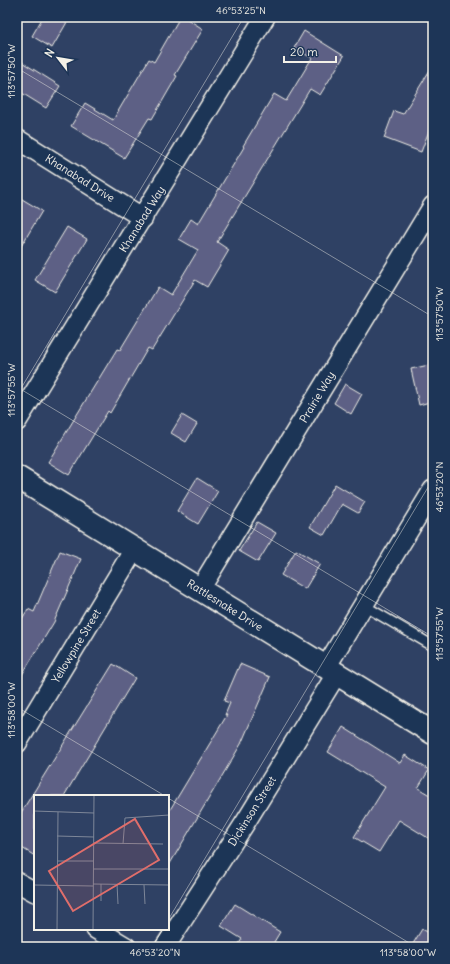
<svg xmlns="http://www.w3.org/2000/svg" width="450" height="964" font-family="Delius,sans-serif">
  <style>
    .building { fill: #5d6185; stroke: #f4f1e8 }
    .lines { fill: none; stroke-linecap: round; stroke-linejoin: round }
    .lane-casing { stroke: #f4f1e8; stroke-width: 12 }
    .street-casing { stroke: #f4f1e8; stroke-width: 22 }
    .secondary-casing { stroke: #f4f1e8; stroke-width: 25 }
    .lane { stroke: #1d3557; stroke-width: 9 }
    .street { stroke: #1d3557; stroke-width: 19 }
    .secondary { stroke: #1d3557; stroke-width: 22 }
    .ticks { fill: none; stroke: #f4f1e8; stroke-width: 1; stroke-opacity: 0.45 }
    .labels { text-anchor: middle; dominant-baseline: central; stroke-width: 3; stroke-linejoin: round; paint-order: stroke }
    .street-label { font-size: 11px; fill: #f4f1e8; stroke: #1d3557 }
    .inset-road { fill: none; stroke: #7e8799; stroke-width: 1 }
    .view { fill: #e06e6b; fill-opacity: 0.15; stroke: #e06e6b; stroke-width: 2 }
    .inset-edge { fill: none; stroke: #f4f1e8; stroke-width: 2 }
    .neatline { fill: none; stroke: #f4f1e8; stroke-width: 1.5 }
    .ticks-label { font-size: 10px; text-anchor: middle; fill: #f4f1e8 }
  </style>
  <rect width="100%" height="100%" fill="#2f4164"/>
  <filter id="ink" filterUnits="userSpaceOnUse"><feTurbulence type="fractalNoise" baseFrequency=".025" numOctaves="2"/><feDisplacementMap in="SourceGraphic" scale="8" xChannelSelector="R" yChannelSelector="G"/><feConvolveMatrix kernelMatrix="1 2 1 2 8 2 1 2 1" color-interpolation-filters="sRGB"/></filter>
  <g filter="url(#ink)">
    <!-- building -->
    <g class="building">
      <polygon points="43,17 70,17 52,48 32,36"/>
      <polygon points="180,17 184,17 203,29 175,75 177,76 152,119 149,118 124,158 71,126 85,103 113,120 149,59 154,62"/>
      <polygon points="304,31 344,56 320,95 310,89 217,242 229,250 207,287 195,280 152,350 148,348 110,413 108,411 69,475 48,462 117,349 120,350 158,287 171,295 198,250 179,239 191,219 198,224 244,147 243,146 274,94 286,101 312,58 294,48"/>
      <polygon points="17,59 60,86 46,108 17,90"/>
      <polygon points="433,65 433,120 421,152 384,138 394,111 403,114"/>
      <polygon points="17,196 42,211 17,253"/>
      <polygon points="67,227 87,239 55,292 35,280"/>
      <polygon points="433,364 433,401 419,405 411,369"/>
      <polygon points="345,384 362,394 351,414 334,403"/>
      <polygon points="182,415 197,424 186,442 171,433"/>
      <polygon points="197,478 218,491 198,524 177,511"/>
      <polygon points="335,484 365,502 358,513 342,504 324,535 310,527"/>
      <polygon points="257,522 276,533 258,562 239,551"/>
      <polygon points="296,550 320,564 305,589 281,575"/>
      <polygon points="60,551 81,559 54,622 17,683 17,627 28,609 34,612"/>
      <polygon points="113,664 135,678 64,796 35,796 35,856 17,845 17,819"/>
      <polygon points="240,664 270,677 241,744 168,867 168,813 227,715 225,715 230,703 224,701"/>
      <polygon points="343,727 400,763 405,755 429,770 418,788 433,797 433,841 399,820 379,852 354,837 385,787 328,752"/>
      <polygon points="235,904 280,932 271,947 237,947 242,939 221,926"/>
      <polygon points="422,929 433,935 433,947 411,947"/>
    </g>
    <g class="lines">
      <!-- lane casing -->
      <g class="lane-casing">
        <polyline id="lane" points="363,605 433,646"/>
      </g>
      <!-- street casing -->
      <g class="street-casing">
        <g id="street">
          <polyline points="17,139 143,218"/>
          <polyline points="17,421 265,17"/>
          <polyline points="200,589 433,206"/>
          <polyline points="326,667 433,490"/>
          <polyline points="17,743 135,548"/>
          <polyline points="17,882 35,892"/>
          <polyline points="96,929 126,947"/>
          <polyline points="165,947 245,823 337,673"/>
        </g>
      </g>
      <!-- secondary casing -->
      <g class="secondary-casing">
        <polyline id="secondary" points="17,477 433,733"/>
      </g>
      <!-- lane -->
      <use href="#lane" class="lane"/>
      <!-- street -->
      <use href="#street" class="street"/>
      <!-- secondary -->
      <use href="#secondary" class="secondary"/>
    </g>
  </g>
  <!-- ticks -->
  <path class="ticks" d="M 17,68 L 433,317M 17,387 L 433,637M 17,395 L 244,17M 17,707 L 165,796M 168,798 L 416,947M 168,920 L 433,479M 152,947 L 163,929"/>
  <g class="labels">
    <!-- street labels -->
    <g class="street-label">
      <text transform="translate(80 178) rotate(32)">Khanabad Drive</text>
      <text transform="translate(142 219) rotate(-58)">Khanabad Way</text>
      <text transform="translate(317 397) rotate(-59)">Prairie Way</text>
      <text transform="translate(225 605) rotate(32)">Rattlesnake Drive</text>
      <text transform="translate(76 646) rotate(-59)">Yellowpine Street</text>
      <text transform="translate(252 811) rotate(-58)">Dickinson Street</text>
    </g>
  </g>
  <!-- overview -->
  <g transform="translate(34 795)">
    <rect width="135" height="135" fill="#2f4164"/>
    <path class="inset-road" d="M 0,16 L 60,18M 23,41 L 60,42M 60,48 L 129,49M 89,49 L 91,23 L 135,20M 23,66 L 59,66M 59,74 L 135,74M 59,89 L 135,90M 67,89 L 67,106M 83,89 L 84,109M 0,90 L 59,91M 110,90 L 111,109M 23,135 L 24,17M 59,135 L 60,0"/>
    <path class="view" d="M 101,24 L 125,65 L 39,116 L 15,76 Z"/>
    <rect width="135" height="135" class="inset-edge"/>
  </g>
  <!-- margin -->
  <rect width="450" height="964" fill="none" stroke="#1d3557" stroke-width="44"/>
  <!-- north arrow -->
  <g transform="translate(58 58) rotate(301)" stroke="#1d3557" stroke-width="3" paint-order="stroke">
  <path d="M0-3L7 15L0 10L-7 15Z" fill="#f4f1e8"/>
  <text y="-6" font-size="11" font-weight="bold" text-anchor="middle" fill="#f4f1e8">N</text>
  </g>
  <!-- scale -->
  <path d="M284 56v6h52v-6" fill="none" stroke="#f4f1e8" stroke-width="2"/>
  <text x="290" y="56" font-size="12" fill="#f4f1e8" stroke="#1d3557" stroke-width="3" paint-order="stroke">20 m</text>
  <rect x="22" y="22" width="406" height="920" class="neatline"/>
  <g class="ticks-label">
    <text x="241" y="14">46°53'25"N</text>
    <text transform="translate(11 71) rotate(-90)" y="4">113°57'50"W</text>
    <text transform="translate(439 314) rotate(-90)" y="4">113°57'50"W</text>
    <text transform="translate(11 390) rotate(-90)" y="4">113°57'55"W</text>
    <text transform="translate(439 487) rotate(-90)" y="4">46°53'20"N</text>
    <text transform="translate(439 634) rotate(-90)" y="4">113°57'55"W</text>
    <text transform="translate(11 710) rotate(-90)" y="4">113°58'00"W</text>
    <text x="155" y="956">46°53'20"N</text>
    <text x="408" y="956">113°58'00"W</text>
  </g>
</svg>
